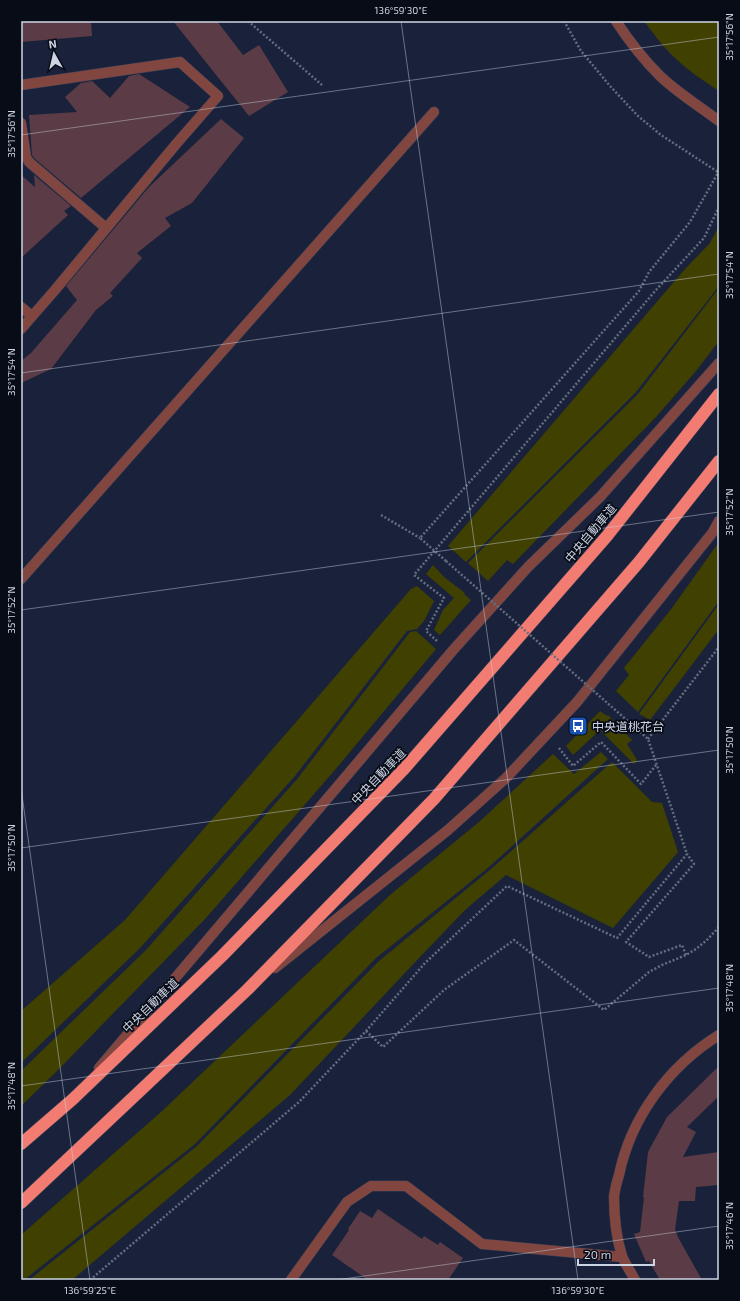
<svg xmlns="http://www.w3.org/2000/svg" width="740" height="1301" font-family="'Exo 2','Noto Sans JP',sans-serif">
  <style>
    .green { fill: #404100 }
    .building { fill: #5b3b45 }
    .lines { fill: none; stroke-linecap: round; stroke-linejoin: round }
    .minor-casing { stroke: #363f55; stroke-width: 11 }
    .highway-casing { stroke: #363f55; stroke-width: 13 }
    .path { stroke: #646d81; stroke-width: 2.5; stroke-dasharray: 2 2; stroke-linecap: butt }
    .minor { stroke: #824641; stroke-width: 10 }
    .highway { stroke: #f37c72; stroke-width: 12 }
    .path-bridge { stroke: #646d81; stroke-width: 2.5; stroke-dasharray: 2 2; stroke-linecap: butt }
    .ticks { fill: none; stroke: #cdd5e5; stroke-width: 1; stroke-opacity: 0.45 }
    .labels { text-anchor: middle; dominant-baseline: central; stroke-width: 3.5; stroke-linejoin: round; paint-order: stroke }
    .street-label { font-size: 12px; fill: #cdd5e5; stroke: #080c17 }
    .poi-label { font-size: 12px; fill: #cdd5e5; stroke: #080c17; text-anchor: start }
    .neatline { fill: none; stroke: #cdd5e5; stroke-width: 1.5 }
    .ticks-label { font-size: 10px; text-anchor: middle; fill: #cdd5e5 }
  </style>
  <rect width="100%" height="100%" fill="#19223a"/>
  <!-- green -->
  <g class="green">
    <path d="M 644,21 L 719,21 L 719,91 C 704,81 687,70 674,57 C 663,47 653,33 644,21 Z"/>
    <polygon points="719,226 719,286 636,392 466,562 448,546 685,269 710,243"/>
    <polygon points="719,288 719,341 696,371 656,417 513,564 507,560 488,581 468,563 638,394"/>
    <polygon points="719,542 719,601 638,712 616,691 629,675 624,668 672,608"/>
    <polygon points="433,565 444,577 465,593 464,594 471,600 440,635 434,630 443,610 454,598 426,574"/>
    <polygon points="417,586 434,601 424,621 417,629 407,631 295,776 140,948 21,1063 21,1011 125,920 411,589"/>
    <polygon points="719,604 719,629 650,720 639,714"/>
    <polygon points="416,631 436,649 334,771 206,918 58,1070 21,1106 21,1071 146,950 298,778 410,632"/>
    <polygon points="600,711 607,716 608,715 632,740 627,744 637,760 634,764 600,730 573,755 566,746"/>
    <polygon points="601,752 608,759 489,867 376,958 195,1144 24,1280 21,1280 21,1235 161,1112 390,895 479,822 553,754 574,774"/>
    <polygon points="612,762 652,802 662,803 678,852 613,928 506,875 465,910 419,958 290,1095 72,1280 29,1280 197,1146 379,961 491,869"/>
  </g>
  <!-- building -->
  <g class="building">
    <polygon points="21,21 91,21 92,36 21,42"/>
    <polygon points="173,21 217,21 243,55 259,45 288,92 249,116"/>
    <polygon points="139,74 190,107 81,198 34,158 32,155 29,115 77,112 65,97 81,83 92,81 110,98 129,76"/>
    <polygon points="221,119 244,138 192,203 165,218 171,226 137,253 142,258 110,293 113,296 96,310 51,369 21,383 21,361 31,353 77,300 66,286 149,187"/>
    <polygon points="21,175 35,187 34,175 71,206 64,211 68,215 21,258"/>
    <polygon points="719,1066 719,1096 687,1127 696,1132 683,1157 719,1152 719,1185 696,1187 695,1201 679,1201 675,1230 679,1239 702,1280 660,1280 649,1261 646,1262 634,1234 640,1232 644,1197 643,1197 648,1152 667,1117"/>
    <polygon points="378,1209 422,1239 424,1236 438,1245 440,1242 463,1258 448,1280 368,1280 332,1255 349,1230 348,1229 360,1211 372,1218"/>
  </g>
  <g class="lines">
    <!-- minor casing -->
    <g class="minor-casing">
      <g id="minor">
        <path d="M 616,21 C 629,41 643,59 660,76 C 678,93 699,106 719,121"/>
        <polyline points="21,85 180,62 218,96 177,143 55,290 21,329"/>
        <polyline points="21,123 26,157 29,162 106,228"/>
        <polyline points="21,307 32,316"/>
        <polyline points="21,579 434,112"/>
        <polyline points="275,968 448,830 506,778 577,702 713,532 719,521"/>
        <polyline points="99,1068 454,649 528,567 600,497 719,363"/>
        <polyline points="291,1280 347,1202 371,1186 406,1186 482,1244 622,1257"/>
        <path d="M 635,1280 C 631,1272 625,1264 622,1256 C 616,1237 614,1215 614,1196 C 615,1189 617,1181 619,1175 C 631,1117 669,1066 719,1035"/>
      </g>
    </g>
    <!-- highway casing -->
    <g class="highway-casing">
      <g id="highway">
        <polyline points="21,1144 73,1099 222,956 404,769 607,536 719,394"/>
        <polyline points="21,1203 247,990 434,799 639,562 719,461"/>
      </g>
    </g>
    <!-- path -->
    <g class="path">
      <polyline points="248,21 322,85"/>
      <polyline points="564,21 581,51 610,86 638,116 661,135 718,172"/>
      <polyline points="381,515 420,538"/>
      <polyline points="446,561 420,538 639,291 649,272 690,222 719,171"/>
      <polyline points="437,641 426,631 444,598 414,575 656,290 704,238 719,207"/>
      <polyline points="648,739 719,647"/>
      <polyline points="559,748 573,766 601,742 641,784 656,765"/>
      <polyline points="686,955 682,945 649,957 626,942 694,864 687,854"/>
      <polyline points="366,1031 383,1047 444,990 514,940 604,1010 649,972 662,965 686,955 696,949 708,939 719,927"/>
      <polyline points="90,1280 299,1102 366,1031 425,963 507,886 617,938 687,854 648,739 638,730"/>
    </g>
    <!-- minor -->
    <use href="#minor" class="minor"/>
    <!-- highway -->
    <use href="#highway" class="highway"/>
    <!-- path-bridge -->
    <polyline class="path-bridge" points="446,561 638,730"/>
  </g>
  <!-- ticks -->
  <path class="ticks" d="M 401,21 L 578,1280M 21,135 L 719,37M 21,373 L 719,274M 21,610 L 719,512M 21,788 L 90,1280M 21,848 L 719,750M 21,1086 L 719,988M 336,1280 L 719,1226"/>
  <!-- icons -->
  <defs>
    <g id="bus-square" transform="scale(1)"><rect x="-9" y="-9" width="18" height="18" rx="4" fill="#1a4fb4" stroke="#080c17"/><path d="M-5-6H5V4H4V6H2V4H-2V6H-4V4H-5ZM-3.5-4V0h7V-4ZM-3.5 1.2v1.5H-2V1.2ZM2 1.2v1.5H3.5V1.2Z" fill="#fff"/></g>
  </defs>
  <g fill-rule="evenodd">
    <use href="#bus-square" x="578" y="726"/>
  </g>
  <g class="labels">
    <!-- street labels -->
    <g class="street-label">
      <text transform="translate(590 533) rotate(-50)">中央自動車道</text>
      <text transform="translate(378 776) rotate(-46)">中央自動車道</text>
      <text transform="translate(150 1005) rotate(-44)">中央自動車道</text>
    </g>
    <!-- poi labels -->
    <g class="poi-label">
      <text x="592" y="726">中央道桃花台</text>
    </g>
  </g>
  <!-- border -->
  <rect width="740" height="1301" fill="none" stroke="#080c17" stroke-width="44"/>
  <!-- north arrow -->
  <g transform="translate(54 54) rotate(352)" stroke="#080c17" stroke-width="3" paint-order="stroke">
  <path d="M0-3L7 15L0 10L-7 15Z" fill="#cdd5e5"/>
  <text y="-6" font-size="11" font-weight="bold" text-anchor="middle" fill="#cdd5e5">N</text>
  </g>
  <!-- scale -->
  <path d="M578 1259v6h76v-6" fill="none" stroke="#cdd5e5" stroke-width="2"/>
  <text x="584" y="1259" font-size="12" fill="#cdd5e5" stroke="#080c17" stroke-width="3" paint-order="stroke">20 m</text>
  <rect x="22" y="22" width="696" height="1257" class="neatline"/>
  <g class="ticks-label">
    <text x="401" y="14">136°59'30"E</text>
    <text transform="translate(729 37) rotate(-90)" y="4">35°17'56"N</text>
    <text transform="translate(11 134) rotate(-90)" y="4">35°17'56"N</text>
    <text transform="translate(729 275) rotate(-90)" y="4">35°17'54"N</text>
    <text transform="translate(11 372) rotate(-90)" y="4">35°17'54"N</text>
    <text transform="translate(729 512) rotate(-90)" y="4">35°17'52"N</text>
    <text transform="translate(11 610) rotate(-90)" y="4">35°17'52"N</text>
    <text transform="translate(729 750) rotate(-90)" y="4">35°17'50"N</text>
    <text transform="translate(11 848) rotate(-90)" y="4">35°17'50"N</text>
    <text transform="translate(729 988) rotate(-90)" y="4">35°17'48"N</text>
    <text transform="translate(11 1086) rotate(-90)" y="4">35°17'48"N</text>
    <text transform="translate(729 1226) rotate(-90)" y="4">35°17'46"N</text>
    <text x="90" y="1294">136°59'25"E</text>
    <text x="578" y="1294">136°59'30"E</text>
  </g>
</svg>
